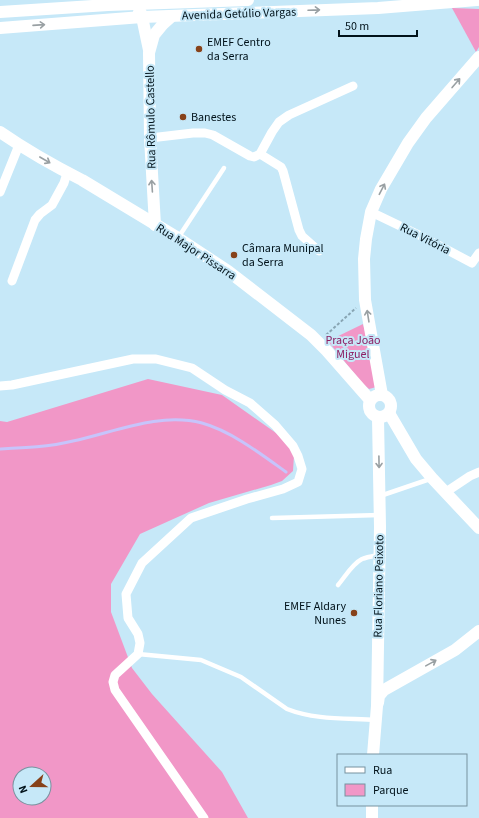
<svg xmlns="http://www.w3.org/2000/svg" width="479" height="818" font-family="'Source Sans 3',sans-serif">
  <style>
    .green { fill: #f197c7; fill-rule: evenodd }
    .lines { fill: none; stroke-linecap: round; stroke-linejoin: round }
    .stream { stroke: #c7c4fb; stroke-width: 3 }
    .path { stroke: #88a5b3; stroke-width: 2; stroke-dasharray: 3 2; stroke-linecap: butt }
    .lane { stroke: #fff; stroke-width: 4.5 }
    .street { stroke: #fff; stroke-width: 9 }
    .secondary { stroke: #fff; stroke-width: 12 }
    .oneway { stroke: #99a0a3 }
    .poi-dot { fill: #87421a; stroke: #c6e8f8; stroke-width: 1.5 }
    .labels { text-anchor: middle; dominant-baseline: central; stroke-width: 4; stroke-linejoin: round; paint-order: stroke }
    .street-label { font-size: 12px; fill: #01121a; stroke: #c6e8f8 }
    .poi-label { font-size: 12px; fill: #01121a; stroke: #c6e8f8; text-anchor: start }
    .park-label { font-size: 12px; fill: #8d2064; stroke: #c6e8f8 }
  </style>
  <rect width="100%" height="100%" fill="#c6e8f8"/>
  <!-- green -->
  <g class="green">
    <polygon points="452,8 479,9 479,47 476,52"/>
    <polygon points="363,324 380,386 369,389 361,382 328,341"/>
    <path d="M 148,379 L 222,395 L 286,440 L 294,455 L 293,471 L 282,481 L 271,485 L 209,503 L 140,534 L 111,584 L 111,612 L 132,668 L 152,694 L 222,772 L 248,818 L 0,818 L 0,421 L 7,422 ZM 20,774 L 44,774 L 44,798 L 20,798 Z"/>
  </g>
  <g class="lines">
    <!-- stream -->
    <path class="stream" d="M 0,449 C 24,448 49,447 73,441 C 115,432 159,412 202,423 C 231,431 261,454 286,472"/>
    <!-- path -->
    <polyline class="path" points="326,335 356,308"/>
    <!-- lane -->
    <g class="lane">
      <polyline points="178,238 224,168"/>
      <polyline points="380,496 430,479"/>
      <polyline points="272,518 380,515"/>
      <path d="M 338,585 C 345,577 352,564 362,559 C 367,557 373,556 378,555"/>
      <path d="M 138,654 L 201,660 L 241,677 L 287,709 C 315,720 346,718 376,720"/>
    </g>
    <!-- street -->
    <g class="street">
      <polyline points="150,138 193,133 205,133 213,135 250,156 254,157 260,154 272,132 279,122 289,115 353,86"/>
      <polyline points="260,154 281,167 283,171 299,230 302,236 319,251"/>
      <polyline points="0,192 19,145"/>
      <polyline points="371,212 421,236 472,263 479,253"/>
      <polyline points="12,281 35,220 40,214 52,205 64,183 67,173"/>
      <polyline points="0,386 12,385 133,359 156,359 192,368 225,390 250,403 275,425 293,446 298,456 302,469 298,482 283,489 247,499 191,518 142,563 126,594 128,618 138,634 140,643 138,654 115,675 113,682 115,690 204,818"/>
      <polyline points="446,492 470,476 479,472"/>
    </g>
    <!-- secondary -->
    <g class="secondary">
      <polyline points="0,12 108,5 248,0"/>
      <polyline points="139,12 141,13 142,17 149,50"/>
      <polyline points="0,28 142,17 378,8 477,0"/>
      <path d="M 0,132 C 26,150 54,166 82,180 L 178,238 L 228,271 L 311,335 L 327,351 L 370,400"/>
      <polyline points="155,225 150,138 149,53 154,35 163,24 172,16"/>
      <circle cx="380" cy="406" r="11"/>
      <polyline points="382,395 365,300 364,259 366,239 371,212 381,189 408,143 426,118 479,57"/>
      <polyline points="389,413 416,459 432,478 479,528"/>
      <polyline points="378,703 379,696 384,690 455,650 479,631"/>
      <polyline points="373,755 377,706 380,527 378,418"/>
      <polyline points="372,818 372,805"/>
    </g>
  </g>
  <!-- one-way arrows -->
  <defs><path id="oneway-shaft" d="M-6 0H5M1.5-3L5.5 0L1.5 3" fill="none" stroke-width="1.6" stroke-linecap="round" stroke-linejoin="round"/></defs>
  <g class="oneway">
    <use href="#oneway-shaft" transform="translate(314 10) rotate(-2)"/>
    <use href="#oneway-shaft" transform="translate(39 25) rotate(-4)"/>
    <use href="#oneway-shaft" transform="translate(456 83) rotate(-49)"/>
    <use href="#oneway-shaft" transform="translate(45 160) rotate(30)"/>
    <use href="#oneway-shaft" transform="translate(152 186) rotate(-94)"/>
    <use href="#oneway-shaft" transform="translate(382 189) rotate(-63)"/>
    <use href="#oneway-shaft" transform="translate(368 316) rotate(-99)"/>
    <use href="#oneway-shaft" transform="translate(379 462) rotate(89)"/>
    <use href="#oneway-shaft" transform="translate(431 663) rotate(-29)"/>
  </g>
  <!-- markers -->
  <g class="poi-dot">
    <circle cx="199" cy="49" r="4"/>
    <circle cx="183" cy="117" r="4"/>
    <circle cx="234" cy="255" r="4"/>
    <circle cx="354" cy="613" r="4"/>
  </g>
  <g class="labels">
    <!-- street labels -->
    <g class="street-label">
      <text transform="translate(239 14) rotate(-2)">Avenida Getúlio Vargas</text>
      <text transform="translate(151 117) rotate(-91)">Rua Rômulo Castello</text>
      <text transform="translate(425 239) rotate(27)">Rua Vitória</text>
      <text transform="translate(196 252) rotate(33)">Rua Major Pissarra</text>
      <text transform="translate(379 586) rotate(-89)">Rua Floriano Peixoto</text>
    </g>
    <!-- poi labels -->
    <g class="poi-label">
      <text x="207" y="42">EMEF Centro<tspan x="207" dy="14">da Serra</tspan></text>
      <text x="191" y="117">Banestes</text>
      <text x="242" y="248">Câmara Munipal<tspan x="242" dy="14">da Serra</tspan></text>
      <text x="346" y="606" text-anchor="end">EMEF Aldary<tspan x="346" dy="14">Nunes</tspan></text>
    </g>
    <!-- park labels -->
    <g class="park-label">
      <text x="353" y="340">Praça João<tspan x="353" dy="14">Miguel</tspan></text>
    </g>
  </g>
  <!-- legend -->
  <rect x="337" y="754" width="130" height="52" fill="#c6e8f8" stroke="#77929f"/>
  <rect x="345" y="767" width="20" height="6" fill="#ffffff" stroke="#77929f"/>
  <text x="373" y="774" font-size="12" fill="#01121a">Rua</text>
  <rect x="345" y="784" width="20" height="12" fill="#f197c7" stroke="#77929f"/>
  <text x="373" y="794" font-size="12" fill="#01121a">Parque</text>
  <!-- north arrow -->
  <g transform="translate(32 786) rotate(249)"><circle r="19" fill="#c6e8f8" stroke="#77929f"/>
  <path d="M0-3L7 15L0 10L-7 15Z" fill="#87421a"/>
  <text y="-6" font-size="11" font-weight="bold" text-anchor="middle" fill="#01121a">N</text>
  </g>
  <!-- scale -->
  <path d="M339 30v6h78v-6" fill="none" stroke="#01121a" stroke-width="2"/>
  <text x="345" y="30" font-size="12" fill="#01121a" stroke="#c6e8f8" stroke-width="3" paint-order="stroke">50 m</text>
</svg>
